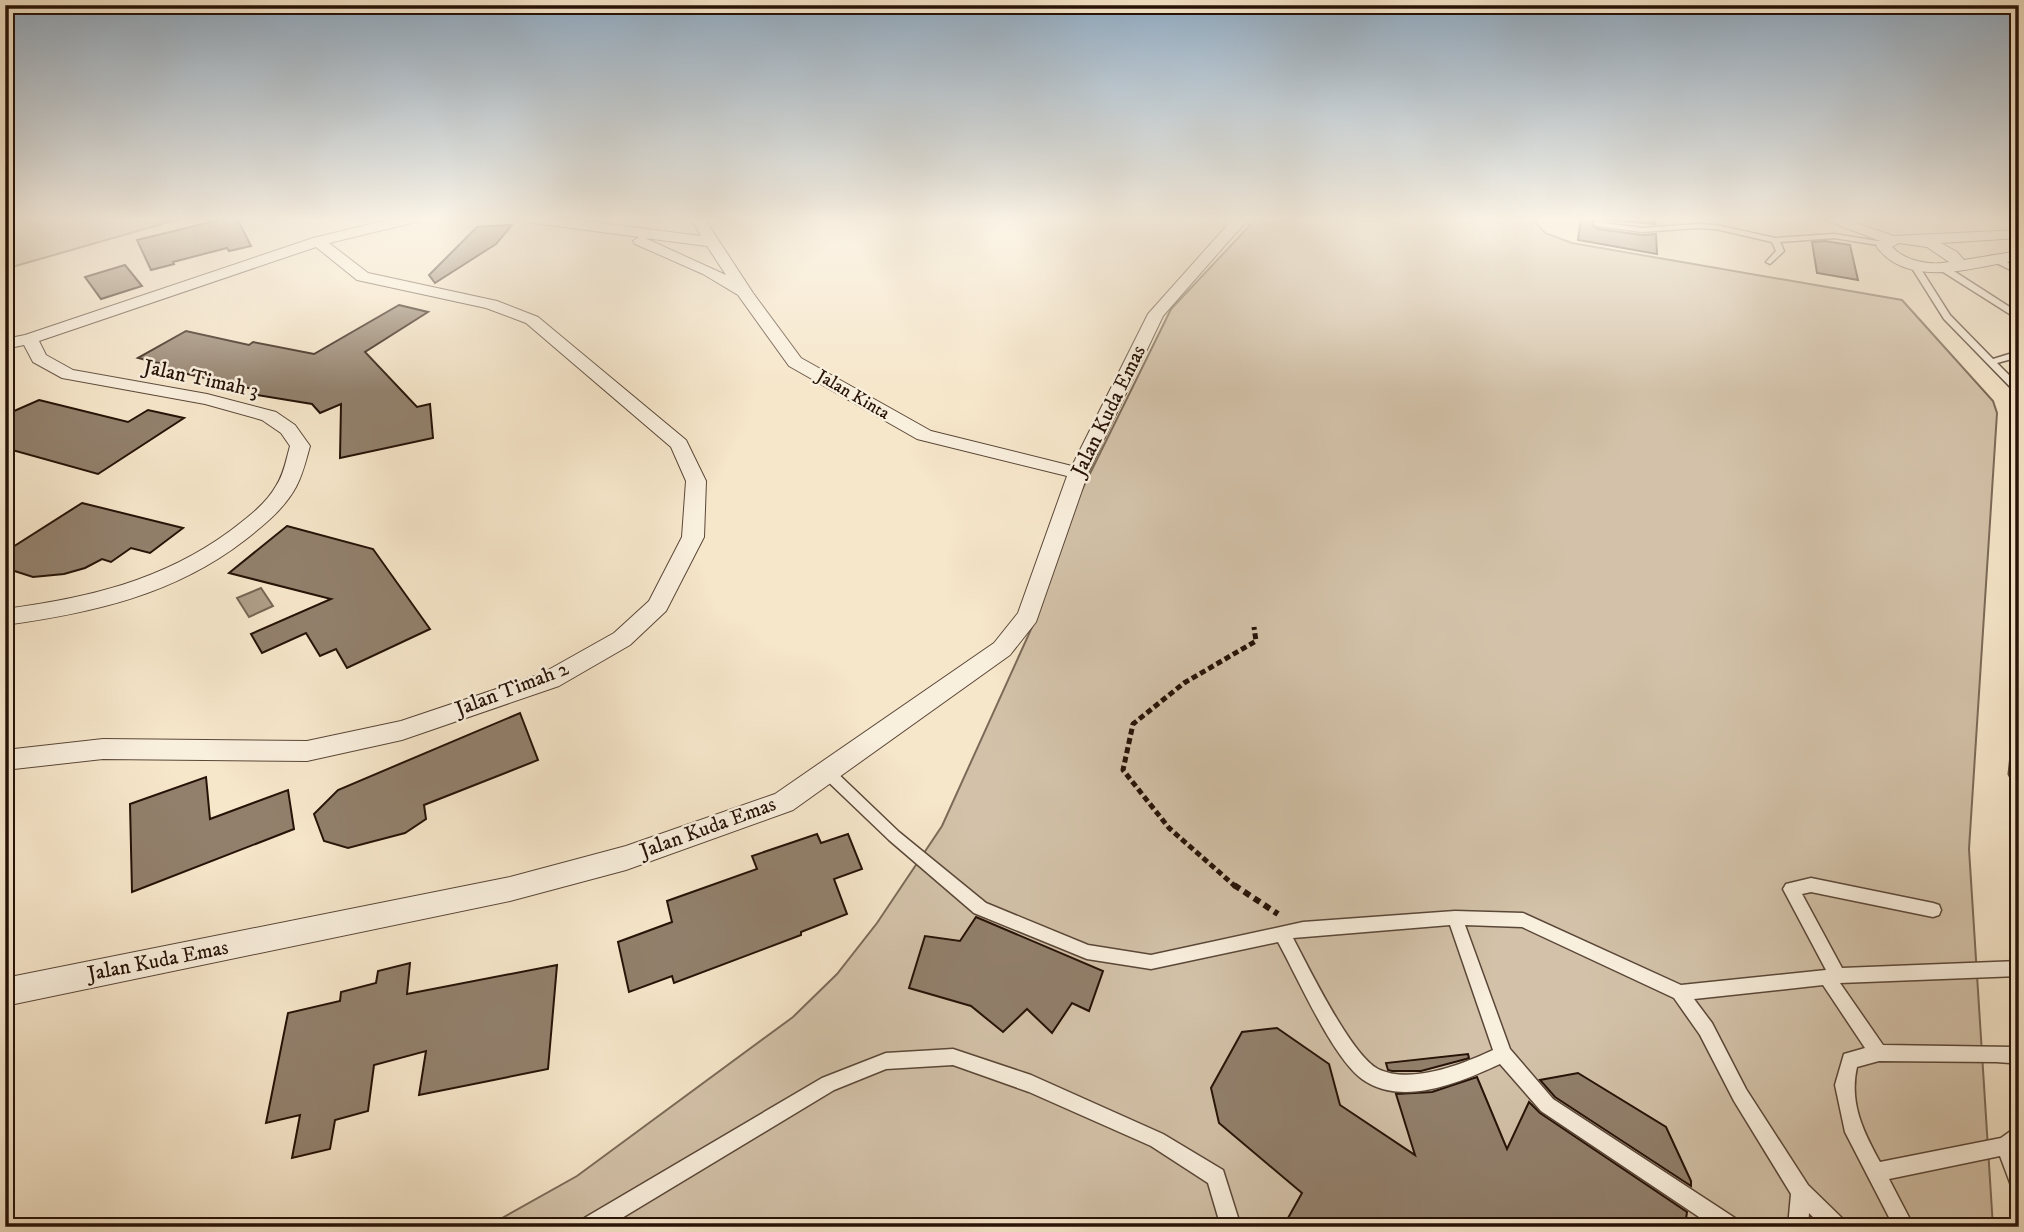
<svg xmlns="http://www.w3.org/2000/svg" width="2024" height="1232" font-family="'IM FELL DW Pica',serif">
  <style>
    .green { fill: #d3c2a9; stroke: #7c6a58; stroke-width: 2 }
    .water { fill: #af9e88; stroke: #786654; stroke-width: 2 }
    .building { fill: #92806c; stroke: #261207; stroke-width: 2 }
    .lines { fill: none; stroke-linecap: round; stroke-linejoin: round }
    .service-casing { stroke: #5a4738; stroke-width: 3 }
    .minor-casing { stroke: #5a4738; stroke-width: 2 }
    .path-far1 { stroke: #261207; stroke-width: 5; stroke-dasharray: 6 3.5; stroke-linecap: butt }
    .path { stroke: #261207; stroke-width: 6; stroke-dasharray: 7 5; stroke-linecap: butt }
    .service { fill: #f9efdd; fill-rule: evenodd }
    .minor { fill: #f9efdd; fill-rule: evenodd }
    .labels { text-anchor: middle; dominant-baseline: central; stroke-width: 5; stroke-linejoin: round; paint-order: stroke }
    .far-street-label { font-size: 18px; fill: #261207; stroke: #f9efdd }
    .street-label { font-size: 21px; fill: #261207; stroke: #f9efdd }
  </style>
  <rect width="100%" height="100%" fill="#f6e6ca"/>
  <filter id="stains"><feTurbulence type="fractalNoise" baseFrequency=".00286" numOctaves="4"/><feColorMatrix values="0 0 0 0 .2 0 0 0 0 .09 0 0 0 0 .02 0 0 0 .5 -.17"/></filter>
  <radialGradient id="worn" r=".72"><stop offset=".6" stop-color="#630" stop-opacity="0"/><stop offset="1" stop-color="#630" stop-opacity=".3"/></radialGradient>
  <!-- green -->
  <g class="green">
    <polygon points="5,218 183,218 5,269"/>
    <polygon points="1257,218 1532,218 1545,233 1572,243 1902,300 1993,401 1997,413 1969,849 1993,1227 486,1227 577,1176 793,1017 837,974 877,923 942,826 1033,625 1074,506 1171,309"/>
  </g>
  <!-- water -->
  <polygon class="water" points="261,588 273,606 249,617 237,598"/>
  <!-- building -->
  <g class="building">
    <polygon points="227,218 237,218 251,246 229,251 227,248 173,262 174,264 151,270 137,240"/>
    <polygon points="1581,218 1655,218 1655,224 1595,219 1592,225 1598,229 1642,235 1656,234 1657,254 1578,240"/>
    <polygon points="512,225 496,244 435,283 429,275 477,227"/>
    <polygon points="1825,241 1850,245 1858,280 1817,273 1812,242"/>
    <polygon points="125,265 142,286 101,299 85,277"/>
    <polygon points="399,305 428,312 365,352 417,407 430,404 433,438 340,458 341,404 320,413 312,404 251,394 257,390 153,366 158,363 138,358 186,331 249,345 253,342 314,354"/>
    <polygon points="39,400 128,422 148,410 184,418 98,474 5,448 5,415"/>
    <polygon points="82,503 183,528 150,553 131,548 111,562 102,559 85,568 64,574 33,577 5,568 5,552"/>
    <polygon points="287,526 373,549 430,629 347,668 336,649 320,656 306,633 262,653 251,634 331,599 229,573"/>
    <polygon points="520,713 538,760 424,805 426,819 405,833 348,848 324,841 314,814 338,790"/>
    <polygon points="206,777 210,819 288,790 294,829 132,892 130,804"/>
    <polygon points="817,834 821,843 848,834 862,869 834,879 847,914 801,932 801,935 674,983 672,976 629,992 618,942 672,922 667,901 757,869 752,856"/>
    <polygon points="976,917 1103,971 1089,1011 1072,1003 1052,1033 1027,1009 1003,1032 971,1006 909,988 925,936 960,941"/>
    <polygon points="410,963 407,994 557,965 548,1069 419,1095 426,1051 374,1065 368,1111 335,1120 330,1149 292,1158 300,1115 266,1123 288,1013 340,1001 341,992 376,983 378,971"/>
    <polygon points="1277,1028 1329,1064 1340,1105 1415,1155 1396,1094 1432,1092 1477,1077 1507,1149 1529,1102 1540,1113 1687,1212 1685,1227 1283,1227 1302,1193 1219,1123 1211,1088 1242,1032"/>
    <polygon points="1468,1054 1469,1058 1466,1059 1421,1071 1392,1071 1388,1070 1386,1063"/>
    <polygon points="1578,1073 1666,1127 1691,1181 1691,1186 1555,1097 1540,1080"/>
  </g>
  <g class="lines">
    <!-- service casing -->
    <g class="service-casing">
      <g id="service">
        <polygon points="1595,222 1642,228 1696,224 1716,225 1775,238 1834,234 1884,242 1888,244 1884,246 1834,238 1780,242 1784,251 1770,264 1766,262 1776,251 1772,242 1716,229 1696,228 1642,232 1598,226 1594,224"/>
        <polygon points="1990,256 1996,256 2019,269 2019,274 1990,260"/>
        <polygon points="1911,263 1917,263 1950,315 1993,359 2019,351 2019,357 1997,363 2019,385 2019,394 2016,393 1944,319 1910,265"/>
        <polygon points="1940,266 1946,266 2019,313 2019,320 1940,270"/>
        <polygon points="2019,741 2019,786 2014,784 2009,774 2012,746 2014,742"/>
        <path d="M 826,765 L 831,767 L 899,832 L 986,903 L 1088,945 L 1151,955 L 1303,922 L 1455,911 L 1523,913 L 1681,985 L 1826,970 L 1783,889 L 1786,884 L 1811,878 L 1933,903 L 1939,905 L 1941,910 L 1939,915 L 1933,917 L 1811,892 L 1802,894 L 1842,968 L 2019,961 L 2019,976 L 1840,983 L 1883,1045 L 2013,1047 L 2019,1049 L 2019,1067 L 2010,1063 L 1996,1062 L 1879,1061 L 1857,1067 C 1849,1103 1863,1131 1880,1162 L 2001,1138 L 2019,1125 L 2019,1146 L 2015,1149 L 2019,1157 L 2019,1190 L 2012,1188 L 2000,1156 L 1889,1179 L 1914,1227 L 1894,1227 L 1845,1132 L 1835,1085 L 1844,1054 L 1865,1048 L 1823,985 L 1694,999 L 1712,1023 L 1746,1089 L 1808,1185 L 1844,1220 L 1846,1227 L 1823,1227 L 1809,1213 L 1808,1227 L 1788,1227 L 1791,1194 L 1734,1101 L 1700,1035 L 1674,998 L 1522,927 L 1465,925 L 1510,1049 L 1553,1099 L 1738,1220 L 1740,1227 L 1714,1227 L 1541,1111 L 1500,1064 C 1461,1082 1402,1108 1362,1079 C 1332,1057 1297,976 1278,942 L 1151,969 L 1087,959 L 974,913 L 889,840 L 821,775 L 819,771 L 821,767 ZM 1450,925 L 1493,1050 C 1463,1064 1411,1085 1378,1069 C 1351,1055 1309,968 1293,938 Z"/>
        <polygon points="953,1049 1031,1075 1163,1134 1223,1170 1241,1227 1221,1227 1208,1183 1151,1146 1029,1092 953,1065 886,1069 834,1090 607,1227 579,1227 581,1220 822,1078 886,1053"/>
      </g>
    </g>
    <!-- minor casing -->
    <g class="minor-casing">
      <g id="minor">
        <path d="M 396,218 L 422,218 L 420,221 L 329,243 L 368,273 L 497,301 L 538,317 L 686,440 L 706,481 L 704,537 L 666,611 L 630,645 L 559,686 L 402,740 L 307,761 L 103,759 L 5,770 L 5,750 L 103,739 L 307,741 L 401,721 L 541,674 L 614,633 L 649,601 L 682,537 L 686,481 L 671,447 L 526,323 L 486,308 L 357,280 L 316,247 L 39,341 L 46,355 L 73,370 L 207,394 L 276,412 L 295,425 L 310,446 C 306,460 303,474 296,487 C 284,509 264,525 245,540 C 174,595 92,613 5,625 L 5,609 C 87,598 162,581 230,531 C 247,518 266,504 276,486 C 284,474 286,460 290,446 L 281,433 L 262,420 L 205,404 L 62,378 L 33,362 L 24,345 L 5,349 L 5,339 L 25,335 L 313,238 Z"/>
        <path d="M 519,218 L 560,218 L 701,236 L 690,218 L 704,218 L 753,293 L 801,358 L 931,431 L 1072,466 L 1148,314 L 1231,221 L 1236,218 L 1253,218 L 1241,227 L 1163,316 L 1088,473 L 1036,622 L 1010,655 L 793,810 L 626,870 L 510,901 L 5,1006 L 5,978 L 510,877 L 626,846 L 775,794 L 994,643 L 1018,613 L 1067,476 L 917,439 L 789,366 L 738,295 L 703,274 L 635,244 L 633,241 L 639,237 L 526,222 ZM 645,238 L 707,246 L 726,275 Z"/>
        <path d="M 1820,218 L 1841,218 L 1894,236 L 2019,230 L 2019,238 L 1941,243 L 1957,252 L 1964,260 L 2019,251 L 2019,260 C 1974,267 1908,290 1876,246 L 1880,241 ZM 1899,243 L 1927,247 L 1949,262 C 1930,266 1905,261 1892,247 Z"/>
      </g>
    </g>
    <!-- path-far1 -->
    <polyline class="path-far1" points="1236,887 1169,828 1123,770 1133,724 1184,683 1256,641 1254,627"/>
    <!-- path -->
    <polyline class="path" points="1234,885 1278,914"/>
    <!-- service -->
    <use href="#service" class="service"/>
    <!-- minor -->
    <use href="#minor" class="minor"/>
  </g>
  <!-- sky -->
  <linearGradient id="sky" x2="0" y2="1"><stop stop-color="#91abc2"/><stop offset="0.56" stop-color="#fbf4e7"/><stop offset="1" stop-color="#fbf4e7" stop-opacity="0"/></linearGradient>
  <rect width="2024" height="391" fill="url(#sky)"/>
  <g class="labels">
    <!-- far-street labels -->
    <g class="far-street-label">
      <text transform="translate(853 395) rotate(30)">Jalan Kinta</text>
    </g>
    <!-- street labels -->
    <g class="street-label">
      <text transform="translate(201 379) rotate(12)">Jalan Timah 3</text>
      <text transform="translate(1109 411) rotate(-64)">Jalan Kuda Emas</text>
      <text transform="translate(512 689) rotate(-21)">Jalan Timah 2</text>
      <text transform="translate(708 828) rotate(-20)">Jalan Kuda Emas</text>
      <text transform="translate(158 961) rotate(-11)">Jalan Kuda Emas</text>
    </g>
  </g>
  <!-- margin -->
  <rect width="2024" height="1232" fill="none" stroke="#f6e6ca" stroke-width="28"/>
  <rect x="7" y="7" width="2010" height="1218" fill="none" stroke="#261207" stroke-width="3.5"/>
  <rect x="14" y="14" width="1996" height="1204" fill="none" stroke="#261207" stroke-width="2"/>
  <rect width="100%" height="100%" filter="url(#stains)"/>
  <rect width="100%" height="100%" fill="url(#worn)"/>
</svg>
